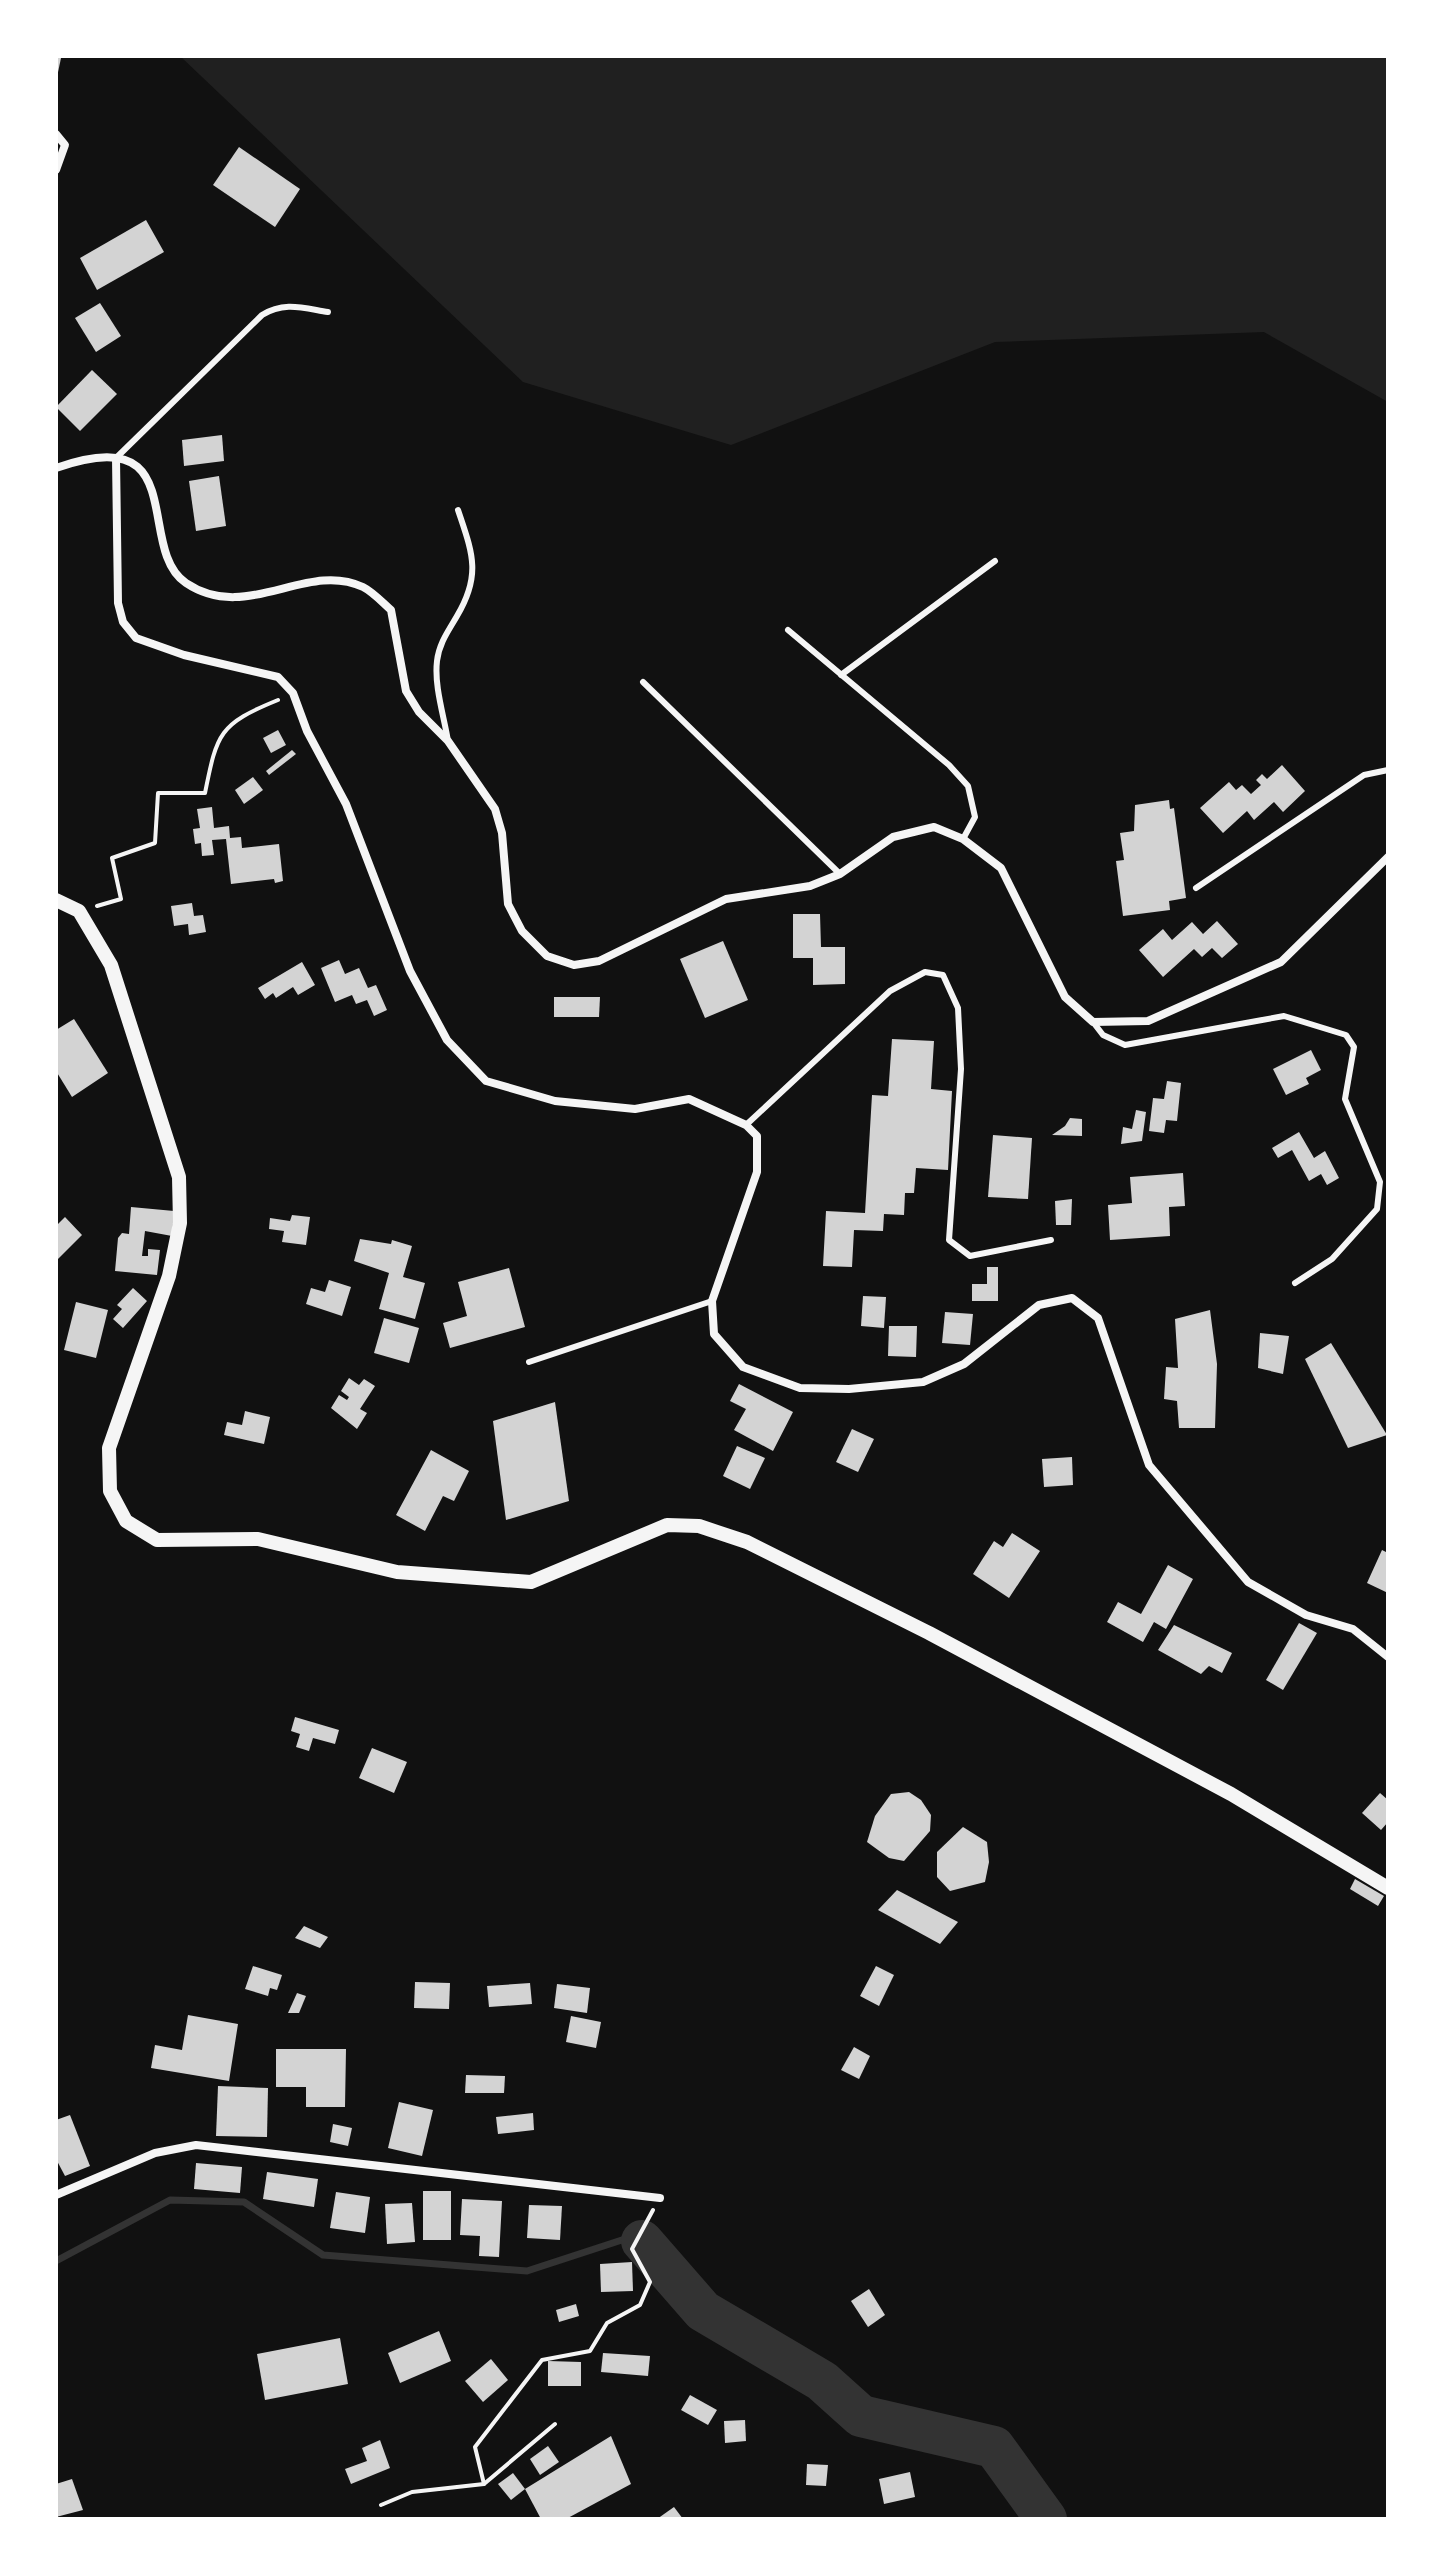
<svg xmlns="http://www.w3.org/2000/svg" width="1444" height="2575" font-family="'Roboto Condensed',sans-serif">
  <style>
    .green { fill: #202020 }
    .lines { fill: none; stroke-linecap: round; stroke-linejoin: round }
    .stream { stroke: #333; stroke-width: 7 }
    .river { stroke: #333; stroke-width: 42 }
    .building { fill: #d3d3d3 }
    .path { stroke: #f5f5f5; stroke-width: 4 }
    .service { stroke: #f5f5f5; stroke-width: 6 }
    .minor { stroke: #f5f5f5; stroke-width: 8 }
    .tertiary { stroke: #f5f5f5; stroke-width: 14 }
  </style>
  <rect width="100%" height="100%" fill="#111"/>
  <!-- green -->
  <polygon class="green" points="180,56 1388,56 1388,402 1264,332 995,342 731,445 523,382"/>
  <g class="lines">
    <!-- stream -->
    <polyline class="stream" points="56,2261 170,2200 244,2202 323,2255 527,2271 628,2238"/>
    <!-- river -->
    <polyline class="river" points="642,2241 703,2311 822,2381 861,2416 994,2447 1046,2519"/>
  </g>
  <!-- building -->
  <g class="building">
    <polygon points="56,57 61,58 57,77 56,77"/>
    <polygon points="239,147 300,189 275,227 213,185"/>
    <polygon points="146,220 164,252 97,290 80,258"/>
    <polygon points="100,303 121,336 96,352 75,318"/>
    <polygon points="92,370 117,394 80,431 56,407"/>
    <polygon points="222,435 224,461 184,466 182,440"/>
    <polygon points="219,476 226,526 196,531 189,481"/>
    <polygon points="278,730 286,745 271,753 263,738"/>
    <polygon points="292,750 296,754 269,775 266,771"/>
    <polygon points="1282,765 1305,791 1283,812 1274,802 1254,820 1247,811 1223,833 1200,808 1229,782 1236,790 1242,785 1251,794 1261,785 1256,780 1262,774 1267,779"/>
    <polygon points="253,777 263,790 244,804 235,790"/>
    <polygon points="1169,800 1170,809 1174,808 1186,898 1169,901 1170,910 1123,916 1116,861 1124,860 1120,833 1134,831 1135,805"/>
    <polygon points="212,807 214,828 229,826 230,838 241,837 242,848 279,844 283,881 275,883 274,879 231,884 226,839 212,840 214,855 202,856 201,843 195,844 193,829 200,828 197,809"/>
    <polygon points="192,903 194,916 203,915 206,932 189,935 188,924 174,926 171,906"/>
    <polygon points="793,914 820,914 821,947 845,947 845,984 813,985 813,958 793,958"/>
    <polygon points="1217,921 1238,944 1222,958 1212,948 1202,957 1194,949 1163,977 1139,950 1163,929 1172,940 1192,922 1203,934"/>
    <polygon points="723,941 748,1000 705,1018 680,959"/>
    <polygon points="339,960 345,974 359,968 368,988 376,985 387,1010 374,1016 367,1000 356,1004 352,995 335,1002 321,968"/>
    <polygon points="302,962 315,985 298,995 293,987 276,998 273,993 265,999 258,988"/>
    <polygon points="554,997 600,997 599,1017 554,1017"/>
    <polygon points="74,1019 108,1073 72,1097 56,1071 56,1030"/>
    <polygon points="892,1039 934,1041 931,1089 952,1091 948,1170 916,1168 914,1193 905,1193 904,1215 884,1214 883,1231 854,1230 852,1267 823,1266 826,1211 865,1213 872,1095 888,1096"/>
    <polygon points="1311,1050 1321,1070 1306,1078 1309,1084 1286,1095 1273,1069"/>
    <polygon points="1167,1081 1181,1083 1177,1121 1166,1120 1164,1133 1149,1131 1153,1098 1164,1099"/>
    <polygon points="1136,1110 1146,1112 1142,1141 1121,1144 1123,1127 1132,1129"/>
    <polygon points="1070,1118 1082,1119 1082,1136 1052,1135 1065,1126"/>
    <polygon points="1299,1132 1314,1158 1325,1151 1339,1178 1327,1185 1321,1174 1309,1181 1292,1150 1278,1158 1272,1148"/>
    <polygon points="993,1135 1032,1138 1028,1199 988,1197"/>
    <polygon points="1183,1173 1185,1206 1169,1207 1170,1236 1110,1240 1108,1205 1132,1203 1130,1177"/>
    <polygon points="1072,1199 1071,1225 1056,1225 1055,1201"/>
    <polygon points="131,1207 174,1211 172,1236 145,1231 142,1256 148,1256 148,1249 160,1250 157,1275 115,1271 118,1238 122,1233 129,1234"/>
    <polygon points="292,1215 310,1217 306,1245 282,1242 284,1231 269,1229 270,1218 290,1221"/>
    <polygon points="65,1217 82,1235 56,1261 56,1226"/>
    <polygon points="360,1239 391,1244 392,1240 412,1246 403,1277 425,1283 415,1319 379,1309 389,1273 354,1261"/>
    <polygon points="987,1267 998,1267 998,1301 972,1301 972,1284 987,1284"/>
    <polygon points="509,1268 525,1327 450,1348 443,1323 467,1316 458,1282"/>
    <polygon points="329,1280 351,1287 342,1316 306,1304 311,1288 325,1292"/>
    <polygon points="133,1288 147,1301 123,1328 113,1319 122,1309 117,1305"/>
    <polygon points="863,1296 886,1297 884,1328 861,1326"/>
    <polygon points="76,1302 108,1310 96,1358 64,1350"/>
    <polygon points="1210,1310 1217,1364 1215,1428 1179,1428 1177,1401 1164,1399 1166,1367 1178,1368 1175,1319"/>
    <polygon points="945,1312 973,1314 970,1345 942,1343"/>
    <polygon points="384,1318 419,1328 409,1363 374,1353"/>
    <polygon points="889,1326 917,1326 916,1357 888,1356"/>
    <polygon points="1260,1333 1289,1336 1283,1374 1258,1368"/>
    <polygon points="1331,1343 1387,1435 1348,1448 1305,1359"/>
    <polygon points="349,1378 359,1385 364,1379 375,1386 360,1409 367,1413 357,1429 331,1408 339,1395 347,1400 349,1397 341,1391"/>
    <polygon points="739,1384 793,1412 773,1451 734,1430 746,1409 730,1401"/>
    <polygon points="555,1402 569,1501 506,1520 493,1421"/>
    <polygon points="245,1411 270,1417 264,1444 224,1435 227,1422 242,1425"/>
    <polygon points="852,1429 874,1439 858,1472 836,1462"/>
    <polygon points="737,1446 765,1458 750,1489 723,1476"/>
    <polygon points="431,1450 469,1471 454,1501 443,1496 425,1531 396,1515"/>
    <polygon points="1072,1457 1073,1485 1044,1487 1042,1459"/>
    <polygon points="1012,1533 1040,1551 1009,1598 973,1574 994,1541 1003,1547"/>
    <polygon points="1382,1550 1388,1553 1388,1593 1367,1583"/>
    <polygon points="1168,1565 1193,1579 1166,1629 1154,1622 1143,1642 1107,1622 1118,1602 1141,1614"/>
    <polygon points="1299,1623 1317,1633 1283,1690 1266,1680"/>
    <polygon points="1174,1625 1232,1653 1222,1673 1209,1666 1201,1674 1158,1650"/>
    <polygon points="295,1717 339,1730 335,1744 313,1738 309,1751 296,1747 300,1734 291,1731"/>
    <polygon points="372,1748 407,1762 394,1793 359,1778"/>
    <polygon points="909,1792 921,1800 931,1815 930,1831 904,1861 889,1858 867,1842 875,1816 891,1794"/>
    <polygon points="1380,1793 1388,1800 1388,1822 1381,1830 1362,1813"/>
    <polygon points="963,1827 987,1842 989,1862 985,1882 950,1891 937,1877 937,1852"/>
    <polygon points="1355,1879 1384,1896 1378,1906 1350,1889"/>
    <polygon points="897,1890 958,1922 940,1944 878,1910"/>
    <polygon points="304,1926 328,1937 320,1948 295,1938"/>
    <polygon points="253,1966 282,1975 277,1990 270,1988 268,1996 245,1989"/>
    <polygon points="876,1966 894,1975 879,2006 860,1996"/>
    <polygon points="415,1982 450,1983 449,2009 414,2008"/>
    <polygon points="530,1983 532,2004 489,2007 487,1986"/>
    <polygon points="557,1984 590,1988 587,2013 554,2008"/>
    <polygon points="297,1993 306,1996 299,2013 288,2013"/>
    <polygon points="188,2015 238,2024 229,2081 151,2068 155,2045 182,2050"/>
    <polygon points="571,2016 601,2022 596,2048 566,2042"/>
    <polygon points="854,2047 870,2056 859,2079 841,2070"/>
    <polygon points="276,2049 346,2049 345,2107 306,2107 306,2087 276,2087"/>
    <polygon points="466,2075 505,2076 504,2093 465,2093"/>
    <polygon points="218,2086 268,2088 267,2137 216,2136"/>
    <polygon points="399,2102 433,2110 422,2156 388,2148"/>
    <polygon points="533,2113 534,2130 498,2134 496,2117"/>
    <polygon points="70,2115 90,2166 65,2176 56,2159 56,2120"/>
    <polygon points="333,2124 352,2128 348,2146 330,2142"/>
    <polygon points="196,2163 242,2167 240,2193 194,2189"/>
    <polygon points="267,2172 318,2179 314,2207 263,2199"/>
    <rect x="423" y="2191" width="28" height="49"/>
    <polygon points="336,2192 370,2197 365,2233 330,2228"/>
    <polygon points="462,2199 502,2201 499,2257 479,2256 480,2236 460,2235"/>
    <polygon points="412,2203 415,2242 387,2244 385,2204"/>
    <polygon points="529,2205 562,2206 560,2240 527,2238"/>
    <polygon points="632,2262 633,2291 601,2292 600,2264"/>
    <polygon points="869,2289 885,2315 868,2327 851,2301"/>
    <polygon points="576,2304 579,2316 559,2322 556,2310"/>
    <polygon points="439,2331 451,2361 400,2383 388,2353"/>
    <polygon points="340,2338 348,2384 265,2400 257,2354"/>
    <polygon points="603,2353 650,2356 648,2376 601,2372"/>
    <polygon points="491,2359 508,2380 483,2402 465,2381"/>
    <polygon points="548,2361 581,2362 581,2386 548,2386"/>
    <polygon points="690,2395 717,2410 708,2425 681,2410"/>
    <polygon points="745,2420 746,2441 725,2443 724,2421"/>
    <polygon points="611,2436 631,2484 566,2519 541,2519 525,2489"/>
    <polygon points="380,2440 390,2468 351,2484 345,2469 367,2461 362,2448"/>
    <polygon points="548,2446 559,2462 540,2475 530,2459"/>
    <polygon points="807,2464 828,2465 826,2486 806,2485"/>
    <polygon points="910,2472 915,2497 884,2504 879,2479"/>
    <polygon points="513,2473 525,2489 511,2500 498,2484"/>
    <polygon points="72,2479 83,2510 56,2517 56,2484"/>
    <polygon points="674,2507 683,2519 657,2519"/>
  </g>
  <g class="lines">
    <!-- path -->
    <g class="path">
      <path d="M 97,906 L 121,899 L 112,858 L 155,843 L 158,793 L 205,793 C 217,733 219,724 278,700"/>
      <polyline points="484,2484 475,2447 542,2360 590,2351 607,2323 640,2305 650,2282 632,2249 653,2210"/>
      <polyline points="381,2505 412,2492 484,2484 555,2424"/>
    </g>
    <!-- service -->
    <g class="service">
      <path d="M 116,458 L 262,315 C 284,301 303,308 328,312"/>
      <polyline points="788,630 949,765 968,786 975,817 963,839"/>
      <polyline points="841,675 995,561"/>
      <polyline points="643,682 840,874"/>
      <path d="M 448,741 C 444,716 434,686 437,661 C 439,643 449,630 457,616 C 482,574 472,552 458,510"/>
      <polyline points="1196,888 1364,775 1388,770"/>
      <polyline points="1093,1022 1103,1035 1125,1045 1284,1016 1346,1035 1354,1047 1345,1099 1380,1182 1377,1209 1332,1259 1295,1283"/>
      <polyline points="746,1125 890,991 925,972 943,975 958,1008 961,1069 949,1240 970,1256 1051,1240"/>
      <polyline points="529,1362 712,1301"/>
    </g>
    <!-- minor -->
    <g class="minor">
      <polyline points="56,134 65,145 56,170"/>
      <polyline points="116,458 118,603 123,622 136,638 184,655 278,677 293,693 307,731 346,804 410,971 447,1040 486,1081 555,1101 635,1109 689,1099 746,1125 757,1136 757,1172 712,1301 714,1334 743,1367 800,1388 849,1389 923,1382 964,1364 1039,1305 1072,1298 1098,1318 1149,1465 1248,1582 1306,1615 1353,1629 1388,1657"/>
      <path d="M 56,468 C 193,419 134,548 186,583 C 247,624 306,560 363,587 C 373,592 383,603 391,610 L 406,691 L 419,712 L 448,741 L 495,809 L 502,833 L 508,904 L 522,931 L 547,956 L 574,965 L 599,961 L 726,899 L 810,886 L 840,874 L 893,837 L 934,827 L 963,839 L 1001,868 L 1065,997 L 1093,1022 L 1148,1021 L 1281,962 L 1388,857"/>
      <polyline points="56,2195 155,2153 196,2145 660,2198"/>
    </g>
    <!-- tertiary -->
    <polyline class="tertiary" points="56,900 79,911 111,965 179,1177 180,1223 169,1276 109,1448 110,1491 126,1521 157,1540 258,1539 397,1572 531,1582 667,1525 699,1526 747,1542 929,1633 1231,1794 1388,1888"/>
  </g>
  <!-- border -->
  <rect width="1444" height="2575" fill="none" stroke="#ffffff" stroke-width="116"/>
</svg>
